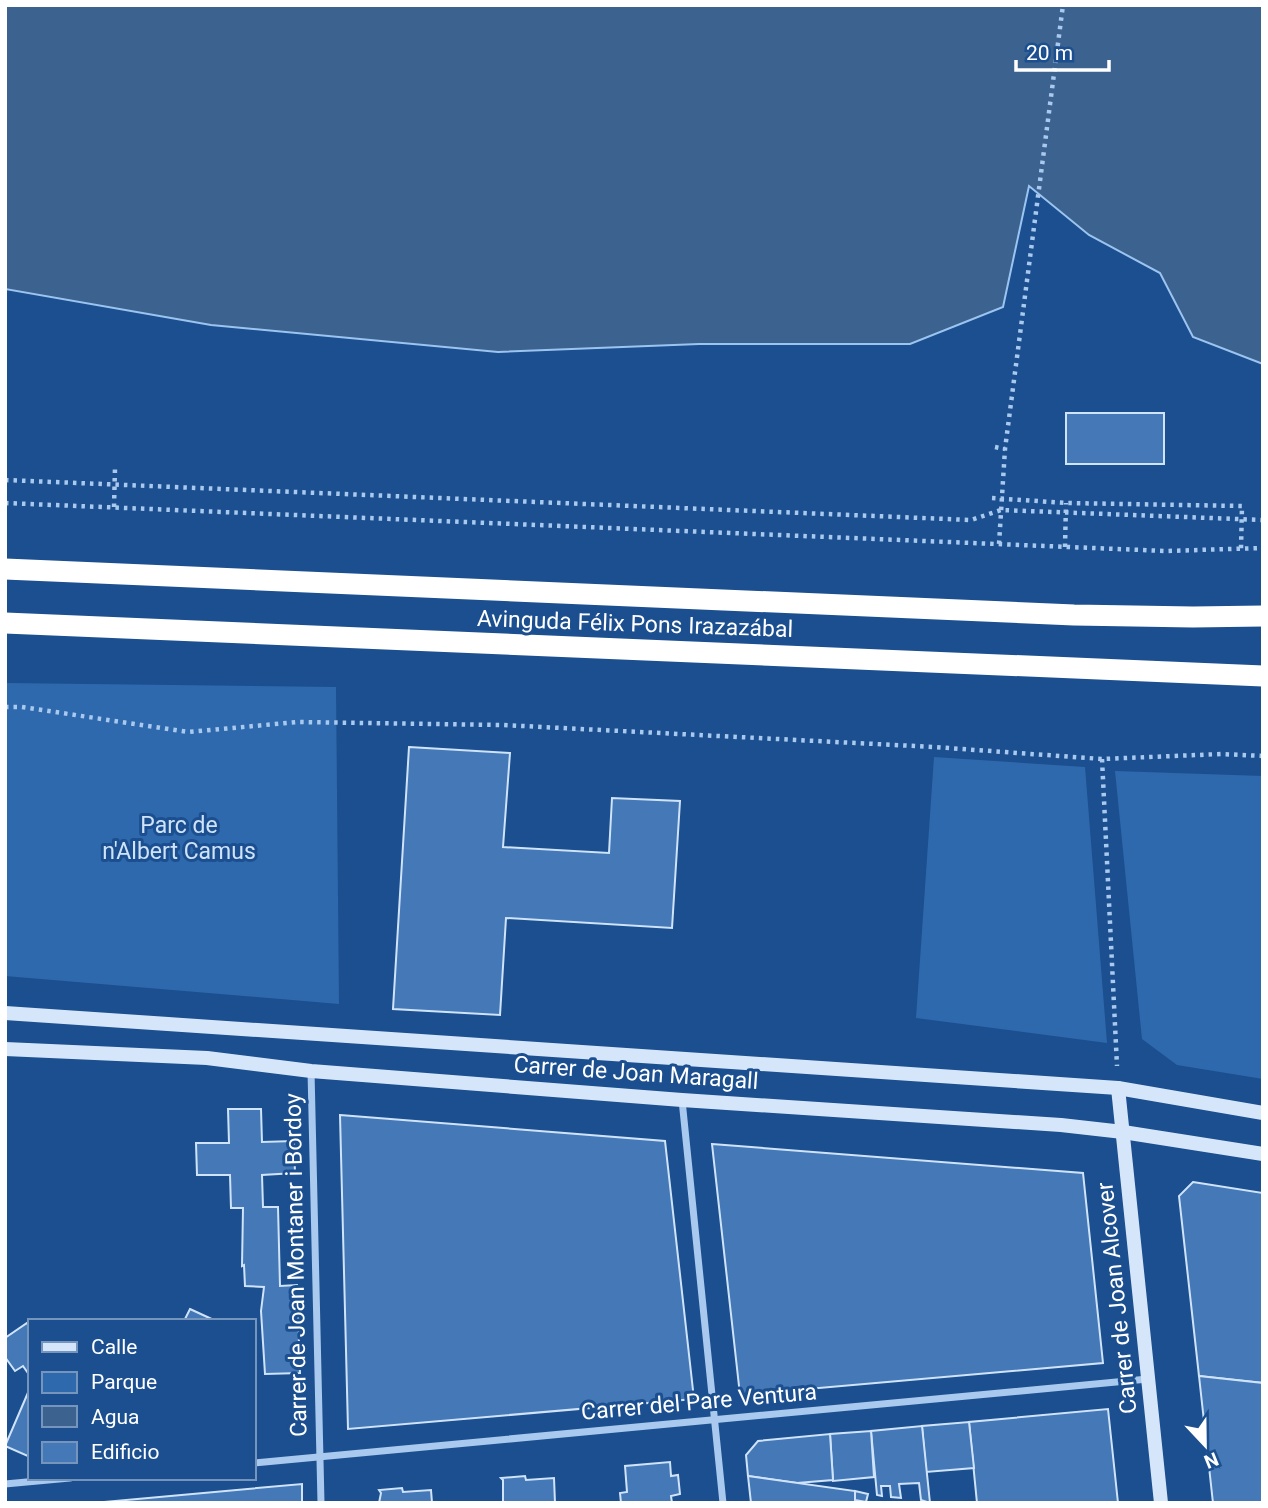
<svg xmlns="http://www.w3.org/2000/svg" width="1268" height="1508" font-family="Roboto,sans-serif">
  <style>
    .green { fill: #2e69ad }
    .water { fill: #3c6290; stroke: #9cc4f0; stroke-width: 2 }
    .building { fill: #4478b7; stroke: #cfe3fa; stroke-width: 2 }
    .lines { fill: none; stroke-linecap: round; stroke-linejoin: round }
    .path { stroke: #a9c9ee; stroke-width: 4.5; stroke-dasharray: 3.5 5; stroke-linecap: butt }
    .street { stroke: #a9c9ee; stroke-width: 7 }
    .secondary { stroke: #d6e6fa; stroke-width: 14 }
    .highway { stroke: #fff; stroke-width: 21 }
    .labels { text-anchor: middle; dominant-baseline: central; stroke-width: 6; stroke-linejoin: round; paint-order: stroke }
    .street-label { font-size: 23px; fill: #fff; stroke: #1b4f8f }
    .park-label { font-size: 23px; fill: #cfe3fa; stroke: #1b4f8f }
  </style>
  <rect width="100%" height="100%" fill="#1b4f8f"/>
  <!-- green -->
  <g class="green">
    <polygon points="5,683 336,687 339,1004 5,976"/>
    <polygon points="934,757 1085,767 1107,1043 916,1018"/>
    <polygon points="1115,771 1263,776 1263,1079 1177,1065 1142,1039"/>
  </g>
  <!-- water -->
  <polygon class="water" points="5,5 1263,5 1263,364 1193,337 1160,273 1089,235 1029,186 1003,307 910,344 699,344 498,352 211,325 5,289"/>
  <!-- building -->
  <g class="building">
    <rect x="1066" y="413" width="98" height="51"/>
    <polygon points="409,747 510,753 503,847 609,853 612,798 680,801 672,928 506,918 500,1015 393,1009"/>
    <polygon points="228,1109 261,1109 262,1142 294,1141 295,1173 262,1175 263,1207 278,1207 280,1286 297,1285 300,1373 265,1374 261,1311 264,1287 245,1286 244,1265 242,1266 243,1208 231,1208 230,1175 197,1175 196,1143 229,1143"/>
    <polygon points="340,1115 665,1141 694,1399 348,1429"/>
    <polygon points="712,1144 1083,1173 1103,1363 740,1395"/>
    <polygon points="1193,1182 1263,1193 1263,1383 1199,1376 1179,1196"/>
    <polygon points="190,1309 216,1321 184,1321"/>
    <polygon points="27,1323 30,1328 30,1376 23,1366 15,1371 5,1357 5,1338"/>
    <polygon points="1199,1376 1263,1383 1263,1503 1213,1503"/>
    <polygon points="30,1388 30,1457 5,1446"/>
    <polygon points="1108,1409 1118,1503 977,1503 969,1422"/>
    <polygon points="969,1422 974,1468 926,1472 922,1426"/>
    <polygon points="922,1426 930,1503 921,1500 919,1483 899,1484 901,1498 891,1497 890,1486 881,1486 882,1496 877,1495 871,1431"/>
    <polygon points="871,1431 874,1477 833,1481 830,1434"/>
    <polygon points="830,1434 833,1480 797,1483 748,1476 746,1455 758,1441"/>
    <polygon points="670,1462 671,1476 678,1475 680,1494 671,1496 672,1503 621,1503 620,1493 627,1492 625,1466"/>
    <polygon points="525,1476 526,1480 554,1478 555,1503 503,1503 503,1480 501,1478"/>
    <polygon points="748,1476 855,1491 855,1503 751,1503"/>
    <polygon points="302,1484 302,1503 93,1503"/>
    <polygon points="402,1488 403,1492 431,1490 432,1503 379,1503 381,1493 379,1490"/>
    <polygon points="855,1491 868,1494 866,1502 855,1500"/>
  </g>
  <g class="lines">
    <!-- path -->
    <g class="path">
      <polyline points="995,447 1005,449"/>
      <polyline points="5,480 971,520 1001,510 1263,520"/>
      <polyline points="992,498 1066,503 1242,506 1241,549"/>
      <polyline points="5,503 1166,551 1263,548"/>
      <polyline points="114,507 115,468"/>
      <polyline points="999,544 1005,449 1063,5"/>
      <polyline points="1065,547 1066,503"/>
      <polyline points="5,707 22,707 188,732 298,722 503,725 934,747 1102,759 1221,754 1263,756"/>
      <polyline points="1102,759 1117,1066"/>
    </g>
    <!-- street -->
    <g class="street">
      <polyline points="311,1071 321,1503"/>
      <polyline points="682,1100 723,1503"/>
      <polyline points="254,1463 1148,1379"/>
      <polyline points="5,1484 70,1478"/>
    </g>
    <!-- secondary -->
    <g class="secondary">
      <polyline points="5,1013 1118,1088 1263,1113"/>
      <polyline points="5,1049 207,1058 311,1071 682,1100 1061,1125 1123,1132 1263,1154"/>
      <polyline points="1118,1088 1161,1503"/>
    </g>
    <!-- highway -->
    <g class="highway">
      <polyline points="5,569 1074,615 1193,617 1263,616"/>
      <polyline points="5,623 1263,676"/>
    </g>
  </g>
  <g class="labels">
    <!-- street labels -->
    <g class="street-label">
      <text transform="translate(635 624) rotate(2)">Avinguda Félix Pons Irazazábal</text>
      <text transform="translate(636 1073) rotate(4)">Carrer de Joan Maragall</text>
      <text transform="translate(296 1265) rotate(-91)">Carrer de Joan Montaner i Bordoy</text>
      <text transform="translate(1117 1298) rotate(-96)">Carrer de Joan Alcover</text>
      <text transform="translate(699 1402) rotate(-5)">Carrer del Pare Ventura</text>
    </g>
    <!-- park labels -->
    <g class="park-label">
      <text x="179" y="825">Parc de<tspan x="179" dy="26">n'Albert Camus</tspan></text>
    </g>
  </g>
  <!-- border -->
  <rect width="1268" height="1508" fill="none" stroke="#ffffff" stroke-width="14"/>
  <!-- legend -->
  <rect x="28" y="1319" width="228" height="161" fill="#1b4f8f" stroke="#7695bc" stroke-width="2"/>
  <rect x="42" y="1342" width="35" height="10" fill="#d6e6fa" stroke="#7695bc" stroke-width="2"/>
  <text x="91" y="1354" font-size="21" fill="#ffffff">Calle</text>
  <rect x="42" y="1372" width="35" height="21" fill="#2e69ad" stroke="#7695bc" stroke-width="2"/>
  <text x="91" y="1389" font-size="21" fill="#ffffff">Parque</text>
  <rect x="42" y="1406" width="35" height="21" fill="#3c6290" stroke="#7695bc" stroke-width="2"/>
  <text x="91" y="1424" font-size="21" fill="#ffffff">Agua</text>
  <rect x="42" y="1442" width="35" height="21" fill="#4478b7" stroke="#7695bc" stroke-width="2"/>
  <text x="91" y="1459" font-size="21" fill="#ffffff">Edificio</text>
  <!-- north arrow -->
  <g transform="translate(1205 1445) rotate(158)" stroke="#1b4f8f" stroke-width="5" paint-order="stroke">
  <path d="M0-5L12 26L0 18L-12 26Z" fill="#ffffff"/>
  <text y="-10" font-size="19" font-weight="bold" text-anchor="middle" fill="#ffffff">N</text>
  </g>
  <!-- scale -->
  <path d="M1016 60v10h93v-10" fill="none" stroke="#ffffff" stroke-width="3.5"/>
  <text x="1026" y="60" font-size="21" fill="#ffffff" stroke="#1b4f8f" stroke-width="5" paint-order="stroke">20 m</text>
</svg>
